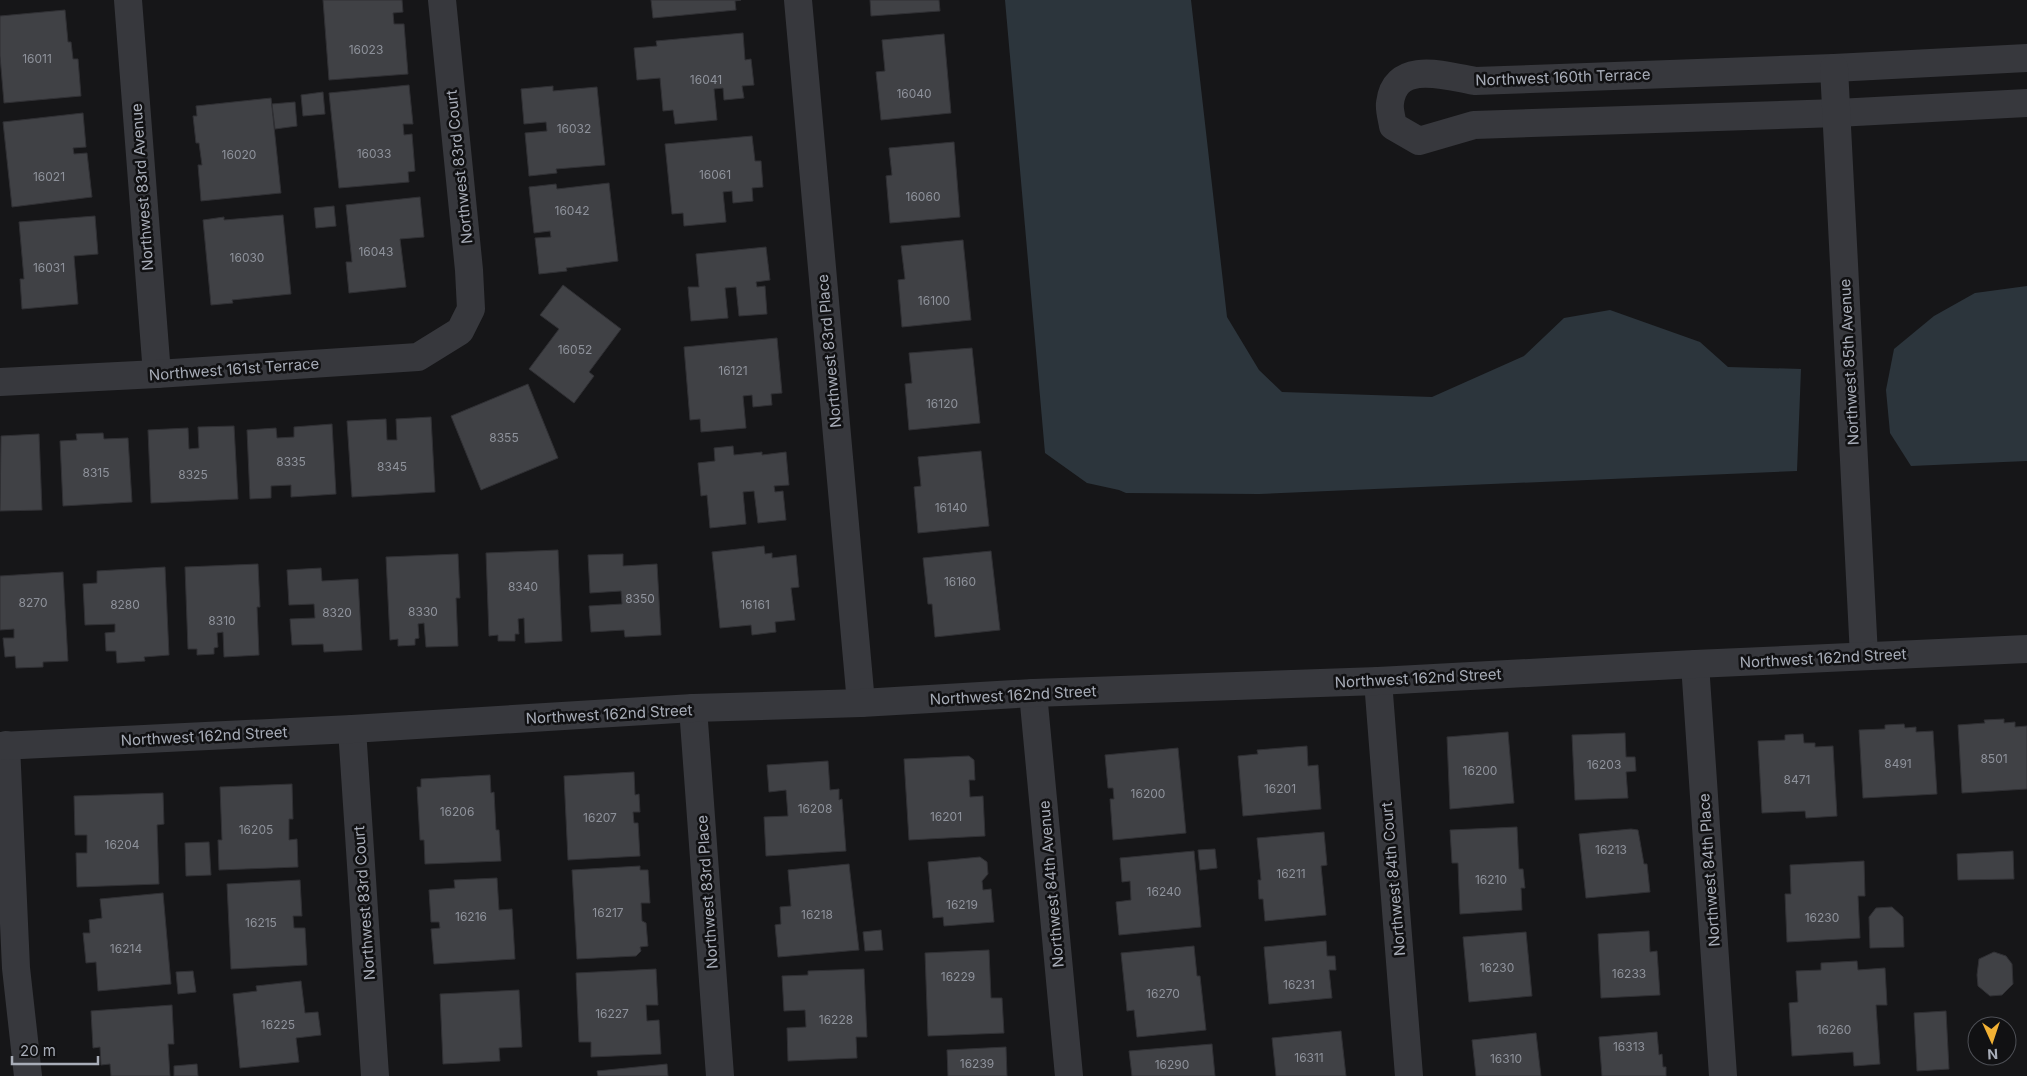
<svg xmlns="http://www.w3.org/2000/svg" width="2027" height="1076" font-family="Inter,sans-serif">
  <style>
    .water { fill: #2c353c }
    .building { fill: #404145; stroke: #303034 }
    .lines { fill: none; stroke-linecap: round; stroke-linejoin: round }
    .minor { stroke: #37383d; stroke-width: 28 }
    .labels { text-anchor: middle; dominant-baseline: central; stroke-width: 5; stroke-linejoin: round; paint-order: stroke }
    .number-label { font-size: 12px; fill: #8e929b }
    .street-label { font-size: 15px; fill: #a8adb8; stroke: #111113 }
  </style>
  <rect width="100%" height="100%" fill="#161618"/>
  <!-- water -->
  <g class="water">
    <polygon points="1005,0 1191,0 1227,317 1259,370 1282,392 1432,397 1524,356 1564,318 1610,310 1700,342 1728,367 1801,369 1797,471 1259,494 1126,493 1119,490 1087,483 1045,453"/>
    <polygon points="2027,286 2027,461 1911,466 1890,433 1886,390 1894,349 1934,316 1975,293"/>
  </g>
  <!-- building -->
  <g class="building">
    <polygon points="323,0 402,0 403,12 393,13 394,24 404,24 408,74 329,80"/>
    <polygon points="651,0 741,0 735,1 736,10 653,18"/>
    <polygon points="870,0 939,0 940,11 871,16"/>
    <polygon points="65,10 68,42 71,42 73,59 78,59 81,96 4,103 0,56 0,16"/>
    <polygon points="743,33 745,60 751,59 754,85 742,86 744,98 724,100 723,88 714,89 717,120 675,124 673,110 663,111 660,78 637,80 634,48 657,46 656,41"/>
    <polygon points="944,34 951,113 881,120 876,72 885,71 882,40"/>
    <polygon points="409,85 413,124 403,124 404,135 412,134 415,171 408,172 409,182 339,188 329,93"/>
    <polygon points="553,86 553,91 597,87 605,165 556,169 557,173 529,176 525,133 547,131 546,122 524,124 521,89"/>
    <polygon points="323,92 325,114 303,116 301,95"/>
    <polygon points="271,98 281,193 201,201 198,165 202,165 199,143 196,143 193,116 197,116 196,106"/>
    <polygon points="295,102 297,126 275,129 272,104"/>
    <polygon points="83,113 86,147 73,148 74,154 87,153 92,197 12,207 3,122"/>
    <polygon points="752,136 755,161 761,161 763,187 752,188 753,201 733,203 732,191 723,192 726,222 684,226 683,213 672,214 665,144"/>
    <polygon points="954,142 960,217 890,223 886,176 892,175 889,148"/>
    <polygon points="609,183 618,261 566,268 567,271 539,274 535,238 551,237 550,231 534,233 529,187 556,184 557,189"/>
    <polygon points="420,197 424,237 400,239 406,287 349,293 346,262 352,262 346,205"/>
    <polygon points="334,206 336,226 316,228 314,208"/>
    <polygon points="283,215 291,294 232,300 233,303 211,305 203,220 224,217 224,220"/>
    <polygon points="95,216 98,254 74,256 78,304 22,309 20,279 24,279 19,222"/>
    <polygon points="963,240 971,320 902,327 898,280 905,279 901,246"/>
    <polygon points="766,247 770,280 756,282 757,287 765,286 767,314 739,316 736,287 725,288 728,318 691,321 688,287 699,287 696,254"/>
    <polygon points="563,285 621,329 589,372 594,376 574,403 529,369 559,329 540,315"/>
    <polygon points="777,338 782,393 771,394 772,405 753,407 752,395 743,396 746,428 701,432 700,419 690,420 684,347"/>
    <polygon points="972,348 980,423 909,430 905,384 912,383 909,353"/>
    <polygon points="528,384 558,458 481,490 451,416"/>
    <polygon points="431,417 435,492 352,497 347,421 386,419 387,440 397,440 396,419"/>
    <polygon points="332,424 336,494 291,497 291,485 271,486 271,498 250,499 247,430 276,428 277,438 294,437 294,427"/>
    <polygon points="234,426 238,499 151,503 148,430 188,428 189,449 199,448 198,427"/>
    <polygon points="103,433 104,439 128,438 132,502 63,506 60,441 77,440 76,434"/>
    <polygon points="39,434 42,510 0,511 1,436"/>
    <polygon points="733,446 734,455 762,452 762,455 786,452 789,485 774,486 775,492 783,491 786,520 758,523 754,491 743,492 746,524 710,528 707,495 701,496 698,463 715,461 714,448"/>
    <polygon points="981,451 989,526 918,533 914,487 921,486 918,457"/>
    <polygon points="764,546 765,554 772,553 772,558 796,555 799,587 791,588 795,620 775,622 776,632 752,635 751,625 720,628 712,552"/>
    <polygon points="558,550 562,641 525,643 524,618 518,619 519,634 515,634 515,641 498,641 498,635 489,636 486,553"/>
    <polygon points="991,551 1000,630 935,637 932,604 928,604 923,558"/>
    <polygon points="458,554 460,598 456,598 458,646 426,647 424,623 418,624 419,638 415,639 415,645 398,646 398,639 390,640 386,557"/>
    <polygon points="623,554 623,566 657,564 661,635 625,637 624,630 591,632 589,606 622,604 621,591 590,593 588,555"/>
    <polygon points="258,564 260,607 257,607 259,655 224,657 223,632 217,633 218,647 214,648 214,654 197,655 197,649 188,649 185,567"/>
    <polygon points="165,567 169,655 144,657 145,661 117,663 116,651 106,651 105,633 115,632 115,624 85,625 83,584 97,583 97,571"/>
    <polygon points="321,568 322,581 358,579 362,650 324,652 323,644 292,645 290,619 315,618 314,604 289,605 287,570"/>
    <polygon points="63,572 68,661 43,662 43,667 16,668 15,656 5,657 3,638 14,638 14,629 0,630 0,576"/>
    <polygon points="2004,719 2004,723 2015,722 2015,727 2027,726 2027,789 1962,793 1958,725 1985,723 1984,720"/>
    <polygon points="1904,724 1905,728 1916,727 1916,732 1933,731 1937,794 1863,798 1859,730 1885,729 1885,725"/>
    <polygon points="1508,732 1514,803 1450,809 1447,737"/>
    <polygon points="1625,733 1626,757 1635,757 1636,771 1626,772 1628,798 1575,800 1572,735"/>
    <polygon points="1803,734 1804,743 1815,743 1815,747 1833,746 1837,816 1806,818 1805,811 1762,813 1758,741 1785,740 1785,735"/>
    <polygon points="1307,746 1308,766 1318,765 1321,809 1243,816 1238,756 1258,754 1257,750"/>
    <polygon points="1178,748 1186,833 1113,840 1110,799 1114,799 1113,788 1108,788 1105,755"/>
    <polygon points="969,756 974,760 975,780 969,780 970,797 983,796 985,836 909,840 904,759"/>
    <polygon points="828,761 830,790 839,789 839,800 842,799 846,851 766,856 764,817 788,816 786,790 769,792 767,765"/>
    <polygon points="634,772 635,795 639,794 640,812 633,812 634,823 638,823 640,856 568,860 564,776"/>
    <polygon points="490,775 491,793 494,792 496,830 499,830 501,861 425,864 424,840 420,840 417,787 421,787 421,779"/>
    <polygon points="292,784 293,819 289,819 289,840 297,839 298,867 219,870 218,840 222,840 220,787"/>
    <polygon points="163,793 164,824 157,825 159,884 77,887 76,853 87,853 87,835 75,835 74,796"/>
    <polygon points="1517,827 1519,869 1523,869 1525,888 1521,888 1522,910 1460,914 1458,863 1452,863 1450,830"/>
    <polygon points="1631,829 1638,830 1644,864 1647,864 1650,892 1586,898 1579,834"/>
    <polygon points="1324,832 1327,865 1321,866 1326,915 1265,921 1263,899 1259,899 1258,880 1261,880 1257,838"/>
    <polygon points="209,842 211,875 186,876 185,843"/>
    <polygon points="1215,849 1217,868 1200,870 1198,850"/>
    <polygon points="1194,851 1201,927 1119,935 1116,902 1131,900 1130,881 1122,882 1120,858"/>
    <polygon points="2013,851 2014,879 1958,880 1957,854"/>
    <polygon points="980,857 987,862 988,874 982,881 983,890 991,889 994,922 944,926 943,917 933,918 928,862"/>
    <polygon points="1864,861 1865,896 1858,896 1860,938 1787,942 1785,894 1791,894 1790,865"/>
    <polygon points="849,864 859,950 778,957 775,925 781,924 780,907 791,906 788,870"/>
    <polygon points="640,866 640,870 648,870 650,903 641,903 642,921 646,923 648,946 640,947 641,951 636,956 577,959 572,870"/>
    <polygon points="497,878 499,910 512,909 515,959 434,964 431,929 440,928 439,922 431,922 429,890 455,888 454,880"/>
    <polygon points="300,880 302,916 293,916 294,928 305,928 307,965 231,969 227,884"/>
    <polygon points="163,893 171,984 98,991 96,962 86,963 83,933 90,933 89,920 102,918 100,899"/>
    <polygon points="1892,907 1903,917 1904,947 1870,948 1869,917 1876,908"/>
    <polygon points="881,930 883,950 865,951 863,932"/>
    <polygon points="1649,931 1650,952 1657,951 1660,995 1601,998 1598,934"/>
    <polygon points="1526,932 1532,996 1469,1002 1463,937"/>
    <polygon points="1326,941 1327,956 1335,956 1336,970 1329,970 1332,998 1269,1004 1264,947"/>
    <polygon points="1194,946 1197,976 1200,976 1206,1030 1137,1037 1134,1010 1127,1011 1121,953"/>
    <polygon points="989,950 991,998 1002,998 1004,1033 928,1036 925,953"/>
    <polygon points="1994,952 2006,956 2012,964 2013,984 2002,995 1990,996 1978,986 1977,975 1979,959"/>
    <polygon points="1857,961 1858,970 1885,968 1887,1005 1876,1005 1880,1064 1854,1066 1853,1052 1792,1056 1789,1003 1798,1002 1796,971 1821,970 1821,963"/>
    <polygon points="656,969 658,1005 646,1005 647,1021 659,1020 661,1054 591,1057 591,1042 579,1042 576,973"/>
    <polygon points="864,969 867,1037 856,1037 857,1058 788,1061 787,1028 806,1027 805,1010 784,1011 782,976 808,975 808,971"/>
    <polygon points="193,971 196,992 178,994 176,972"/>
    <polygon points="301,981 305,1013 318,1012 321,1035 296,1038 299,1062 240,1068 233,994 257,991 256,986"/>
    <polygon points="519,990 522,1047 499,1048 500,1061 443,1064 440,994"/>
    <polygon points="172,1005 174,1044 168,1044 170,1076 111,1076 110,1064 101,1065 100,1047 93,1048 91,1011"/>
    <polygon points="1946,1011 1949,1069 1917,1071 1914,1013"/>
    <polygon points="1341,1031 1346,1076 1276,1076 1272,1038"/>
    <polygon points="1657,1032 1659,1055 1662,1054 1663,1067 1666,1067 1666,1076 1602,1076 1599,1037"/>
    <polygon points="1536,1033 1541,1076 1476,1076 1472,1040"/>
    <polygon points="1212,1044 1215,1076 1132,1076 1129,1051"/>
    <polygon points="1006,1047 1007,1076 948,1076 947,1050"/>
    <polygon points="197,1064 198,1076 174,1076 174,1066"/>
    <polygon points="667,1064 668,1076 598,1076 597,1071"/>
  </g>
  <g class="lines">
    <!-- minor -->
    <g class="minor">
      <polyline points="128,0 157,374"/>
      <polyline points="798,0 861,703"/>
      <path d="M 2027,58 L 1834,68 L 1475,81 C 1447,76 1395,59 1390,103 C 1389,110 1392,119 1393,126 L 1419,141 L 1474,125 L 1837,113 L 2027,103"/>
      <polyline points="1834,68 1864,656"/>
      <polyline points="0,382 157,374 418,357 460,331 471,309 469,270 442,0"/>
      <polyline points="1695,664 1723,1076"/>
      <polyline points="1378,681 1409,1076"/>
      <polyline points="1033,693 1069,1076"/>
      <polyline points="693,708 720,1076"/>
      <polyline points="352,729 375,1076"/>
      <polyline points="6,745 16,968 28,1076"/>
      <polyline points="0,746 352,729 693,708 861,703 1033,693 1378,681 1695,664 2027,649"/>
    </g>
  </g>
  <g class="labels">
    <!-- number labels -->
    <g class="number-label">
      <text x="366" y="49">16023</text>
      <text x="37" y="58">16011</text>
      <text x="706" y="79">16041</text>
      <text x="914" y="93">16040</text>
      <text x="574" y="128">16032</text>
      <text x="374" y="153">16033</text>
      <text x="239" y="154">16020</text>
      <text x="715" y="174">16061</text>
      <text x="49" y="176">16021</text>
      <text x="923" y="196">16060</text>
      <text x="572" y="210">16042</text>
      <text x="376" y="251">16043</text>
      <text x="247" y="257">16030</text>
      <text x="49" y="267">16031</text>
      <text x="934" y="300">16100</text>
      <text x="575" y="349">16052</text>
      <text x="733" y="370">16121</text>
      <text x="942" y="403">16120</text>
      <text x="504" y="437">8355</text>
      <text x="291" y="461">8335</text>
      <text x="392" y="466">8345</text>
      <text x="96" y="472">8315</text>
      <text x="193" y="474">8325</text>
      <text x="951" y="507">16140</text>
      <text x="960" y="581">16160</text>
      <text x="523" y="586">8340</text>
      <text x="640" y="598">8350</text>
      <text x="33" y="602">8270</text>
      <text x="125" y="604">8280</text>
      <text x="755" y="604">16161</text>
      <text x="423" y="611">8330</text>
      <text x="337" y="612">8320</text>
      <text x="222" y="620">8310</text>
      <text x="1994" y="758">8501</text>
      <text x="1898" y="763">8491</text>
      <text x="1604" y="764">16203</text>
      <text x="1480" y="770">16200</text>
      <text x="1797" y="779">8471</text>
      <text x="1280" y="788">16201</text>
      <text x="1148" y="793">16200</text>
      <text x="815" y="808">16208</text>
      <text x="457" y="811">16206</text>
      <text x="946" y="816">16201</text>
      <text x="600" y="817">16207</text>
      <text x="256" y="829">16205</text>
      <text x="122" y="844">16204</text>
      <text x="1611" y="849">16213</text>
      <text x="1291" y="873">16211</text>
      <text x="1491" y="879">16210</text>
      <text x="1164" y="891">16240</text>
      <text x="962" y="904">16219</text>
      <text x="608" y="912">16217</text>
      <text x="817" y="914">16218</text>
      <text x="471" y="916">16216</text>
      <text x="1822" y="917">16230</text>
      <text x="261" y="922">16215</text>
      <text x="126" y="948">16214</text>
      <text x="1497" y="967">16230</text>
      <text x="1629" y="973">16233</text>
      <text x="958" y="976">16229</text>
      <text x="1299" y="984">16231</text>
      <text x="1163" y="993">16270</text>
      <text x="612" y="1013">16227</text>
      <text x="836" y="1019">16228</text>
      <text x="278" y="1024">16225</text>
      <text x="1834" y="1029">16260</text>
      <text x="1629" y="1046">16313</text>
      <text x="1309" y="1057">16311</text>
      <text x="1506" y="1058">16310</text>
      <text x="977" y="1063">16239</text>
      <text x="1172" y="1064">16290</text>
    </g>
    <!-- street labels -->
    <g class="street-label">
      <text transform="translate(1563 77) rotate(-2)">Northwest 160th Terrace</text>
      <text transform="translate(459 167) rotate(-96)">Northwest 83rd Court</text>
      <text transform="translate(142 187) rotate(-94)">Northwest 83rd Avenue</text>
      <text transform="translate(829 351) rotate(-95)">Northwest 83rd Place</text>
      <text transform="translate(1849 362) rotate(-93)">Northwest 85th Avenue</text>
      <text transform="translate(234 369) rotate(-4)">Northwest 161st Terrace</text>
      <text transform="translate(1823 658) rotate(-3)">Northwest 162nd Street</text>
      <text transform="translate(1418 678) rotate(-3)">Northwest 162nd Street</text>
      <text transform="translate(1013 695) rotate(-3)">Northwest 162nd Street</text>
      <text transform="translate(609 714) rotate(-3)">Northwest 162nd Street</text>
      <text transform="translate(204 736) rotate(-3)">Northwest 162nd Street</text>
      <text transform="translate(1709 870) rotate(-94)">Northwest 84th Place</text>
      <text transform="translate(1393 879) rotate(-95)">Northwest 84th Court</text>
      <text transform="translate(1051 884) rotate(-95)">Northwest 84th Avenue</text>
      <text transform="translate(707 892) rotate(-94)">Northwest 83rd Place</text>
      <text transform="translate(364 903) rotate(-94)">Northwest 83rd Court</text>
    </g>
  </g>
  <!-- north arrow -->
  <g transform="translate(1992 1041) rotate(177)"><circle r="24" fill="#111113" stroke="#4d4f55"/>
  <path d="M0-4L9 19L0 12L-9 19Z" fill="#f2b134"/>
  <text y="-8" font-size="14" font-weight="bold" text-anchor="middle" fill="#a8adb8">N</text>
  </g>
  <!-- scale -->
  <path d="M12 1056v8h86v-8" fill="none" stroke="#a8adb8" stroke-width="2.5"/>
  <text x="20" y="1056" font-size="15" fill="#a8adb8" stroke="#111113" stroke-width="4" paint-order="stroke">20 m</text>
</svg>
